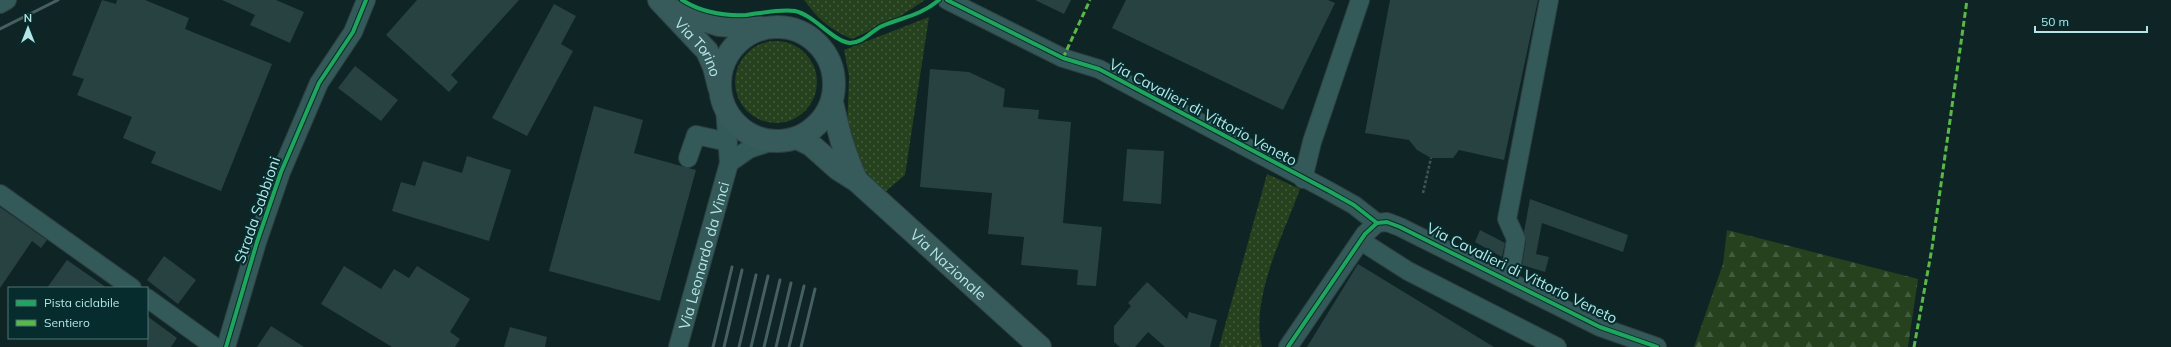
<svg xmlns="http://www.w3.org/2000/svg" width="2171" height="347" font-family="Mulish,sans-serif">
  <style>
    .grass { fill: url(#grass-dots) }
    .forest { fill: url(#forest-firs) }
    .building { fill: #284242 }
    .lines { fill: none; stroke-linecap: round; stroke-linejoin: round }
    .minor-casing { stroke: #2e4041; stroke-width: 20 }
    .major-casing { stroke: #2e4041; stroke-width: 24 }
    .path { stroke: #3c5758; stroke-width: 2.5; stroke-dasharray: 3 2; stroke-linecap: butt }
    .minor { stroke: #345959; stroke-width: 18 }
    .major { stroke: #375a5b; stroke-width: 22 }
    .rail { stroke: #466061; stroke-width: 3 }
    .quiet { stroke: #58b947; stroke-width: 3; stroke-dasharray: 6 3; stroke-linecap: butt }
    .cycleway-casing { stroke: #062c2d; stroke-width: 6 }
    .cycleway { stroke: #20a55d; stroke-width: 4 }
    .labels { text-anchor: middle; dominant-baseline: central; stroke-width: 4; stroke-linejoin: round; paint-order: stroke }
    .street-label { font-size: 15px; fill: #b4e6e7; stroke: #062c2d }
  </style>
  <defs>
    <pattern id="grass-dots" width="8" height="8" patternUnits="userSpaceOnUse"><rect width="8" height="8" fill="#25411d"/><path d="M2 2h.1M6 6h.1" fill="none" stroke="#425c3e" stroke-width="1.8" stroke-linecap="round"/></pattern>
    <pattern id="forest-firs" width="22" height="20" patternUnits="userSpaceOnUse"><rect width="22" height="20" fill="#25411d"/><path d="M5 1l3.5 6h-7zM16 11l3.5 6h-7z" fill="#425c3e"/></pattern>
  </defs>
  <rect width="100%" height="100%" fill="#0f2424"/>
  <!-- grass -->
  <g class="grass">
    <path d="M 804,0 L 925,0 L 896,19 L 852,39 C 829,29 819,20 804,0 Z"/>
    <polygon points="929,17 905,175 885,192 868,175 856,155 847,132 849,76 844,50"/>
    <circle cx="776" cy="82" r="41"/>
    <path d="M 1267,174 L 1300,189 C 1283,236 1250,298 1262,347 L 1219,347 Z"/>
  </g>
  <!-- forest -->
  <polygon class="forest" points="1727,230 1918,279 1908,347 1694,347 1723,264"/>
  <!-- building -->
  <g class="building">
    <polygon points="102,0 116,4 117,0 145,0 189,18 185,29 272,64 221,191 151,163 156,152 123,138 132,117 77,95 84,79 72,75"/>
    <polygon points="222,0 276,0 304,12 290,43 250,25 255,15"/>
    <polygon points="417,0 519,0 451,75 458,82 449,92 386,35"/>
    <polygon points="1035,0 1071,0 1064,14"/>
    <polygon points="1126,0 1328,0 1335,3 1283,110 1112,28"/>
    <polygon points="1390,0 1538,0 1504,160 1459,150 1453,158 1431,158 1417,150 1409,140 1365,133"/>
    <polygon points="554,4 576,16 561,44 573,51 527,136 492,118"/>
    <polygon points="355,66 398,100 381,121 338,88"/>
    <polygon points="930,69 969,72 1005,89 1003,107 1039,110 1038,119 1071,122 1063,223 1102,227 1096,286 1077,285 1078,270 1021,265 1024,237 988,234 992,193 920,187"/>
    <polygon points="594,106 643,120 634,153 696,170 660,301 549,271"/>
    <polygon points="1127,149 1164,151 1161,204 1123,201"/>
    <polygon points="467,156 511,170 489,241 392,211 401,182 415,186 423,161 462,173"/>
    <polygon points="1530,199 1628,235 1623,252 1542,223 1536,254 1549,257 1545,272 1522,265 1526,241 1524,232"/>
    <polygon points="0,207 47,240 41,248 32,241 0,288"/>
    <polygon points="1480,230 1505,243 1502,257 1475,242"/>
    <polygon points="164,256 196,280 178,304 147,280"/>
    <polygon points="67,260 107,288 47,288"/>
    <polygon points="1358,264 1494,347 1307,347"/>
    <polygon points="344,266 381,289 394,269 409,278 417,266 470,299 450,332 460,339 455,347 392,347 321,304"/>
    <polygon points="1147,282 1187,319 1189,312 1217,320 1210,347 1165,347 1148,332 1135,347 1120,347 1114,342 1114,326 1131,306 1128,303"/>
    <polygon points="147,316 177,338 171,347 147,347"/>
    <polygon points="271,326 304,347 257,347"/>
    <polygon points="510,327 547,337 545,347 504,347"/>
  </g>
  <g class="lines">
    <!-- minor casing -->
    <g class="minor-casing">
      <g id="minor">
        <polyline points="947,0 1063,58 1099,69 1329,191 1354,205 1377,223"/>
        <polyline points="0,4 7,0"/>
        <polyline points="688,158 696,135 728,142"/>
        <polyline points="729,163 749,149 773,141"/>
        <polyline points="1303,179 1312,142 1360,0"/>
        <polyline points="0,194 132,288"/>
        <polyline points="1361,241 1408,271 1557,347"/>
        <polyline points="1509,281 1516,239 1507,219 1549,0"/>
        <polyline points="147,298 215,347"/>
        <polyline points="226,347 257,242 281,172 319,83 353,32 366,0"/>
        <path id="s1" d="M 678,347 L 729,163 L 725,107"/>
        <polyline points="1288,347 1365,234 1377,223 1387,222 1400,227 1600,327 1657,347"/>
      </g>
    </g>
    <!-- major casing -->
    <g class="major-casing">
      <g id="major">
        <path id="s2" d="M 659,0 L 707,51 L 714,67 L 719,87"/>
        <polyline points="668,9 719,25 762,28"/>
        <circle cx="777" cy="84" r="57"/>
        <path d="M 832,102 C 839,133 843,151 857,181"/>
        <path id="s3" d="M 797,138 L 811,145 L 838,169 L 857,181 L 1040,347"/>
      </g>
    </g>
    <!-- path -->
    <polyline class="path" points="1423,193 1431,158"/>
    <!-- minor -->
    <use href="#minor" class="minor"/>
    <!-- major -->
    <use href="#major" class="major"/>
    <!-- rail -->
    <g class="rail">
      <polyline points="0,29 58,0"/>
      <polyline points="713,347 732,267"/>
      <polyline points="724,347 742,270"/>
      <polyline points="739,347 756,275"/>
      <polyline points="751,347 768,276"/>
      <polyline points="764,347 780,280"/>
      <polyline points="776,347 791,283"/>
      <polyline points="789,347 804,286"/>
      <polyline points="801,347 815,289"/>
    </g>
    <!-- quiet -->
    <g class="quiet">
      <polyline points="1063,58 1090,0"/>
      <polyline points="1914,347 1932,248 1967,0"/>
    </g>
    <!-- cycleway casing -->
    <g class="cycleway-casing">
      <g id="cycleway">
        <path d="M 682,0 C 701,12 724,16 746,15 C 762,13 779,9 795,11 C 814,15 834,42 850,43 C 863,43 871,31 882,26 C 903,17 920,16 939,0"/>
        <polyline points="947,0 1063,58 1099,69 1329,191 1354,205 1377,223"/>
        <polyline points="226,347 257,242 281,172 319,83 353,32 366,0"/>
        <polyline points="1288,347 1365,234 1377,223 1387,222 1400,227 1600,327 1657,347"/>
      </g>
    </g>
    <!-- cycleway -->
    <use href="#cycleway" class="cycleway"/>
  </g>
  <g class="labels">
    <!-- street labels -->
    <g class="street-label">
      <text stroke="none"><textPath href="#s2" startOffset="62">Via Torino</textPath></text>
      <text transform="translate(1203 112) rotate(28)">Via Cavalieri di Vittorio Veneto</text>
      <text transform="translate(257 210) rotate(-71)">Strada Sabbioni</text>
      <text stroke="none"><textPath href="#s1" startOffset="95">Via Leonardo da Vinci</textPath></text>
      <text stroke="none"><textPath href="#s3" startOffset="198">Via Nazionale</textPath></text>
      <text transform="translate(1522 273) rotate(26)">Via Cavalieri di Vittorio Veneto</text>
    </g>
  </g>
  <!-- legend -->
  <rect x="8" y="287" width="140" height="52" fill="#062c2d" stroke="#4c7677"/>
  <rect x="16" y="300" width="20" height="6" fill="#20a55d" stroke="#4c7677"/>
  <text x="44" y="307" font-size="12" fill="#b4e6e7">Pista ciclabile</text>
  <rect x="16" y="320" width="20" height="6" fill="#58b947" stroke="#4c7677"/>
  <text x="44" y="327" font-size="12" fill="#b4e6e7">Sentiero</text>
  <!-- north arrow -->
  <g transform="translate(28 28)" stroke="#062c2d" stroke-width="3" paint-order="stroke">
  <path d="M0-3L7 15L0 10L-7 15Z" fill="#b4e6e7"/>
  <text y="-6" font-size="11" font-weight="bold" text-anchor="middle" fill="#b4e6e7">N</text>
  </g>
  <!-- scale -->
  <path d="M2035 26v6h112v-6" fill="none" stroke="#b4e6e7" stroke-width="2"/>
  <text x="2041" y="26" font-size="12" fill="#b4e6e7" stroke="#062c2d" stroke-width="3" paint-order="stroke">50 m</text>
</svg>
